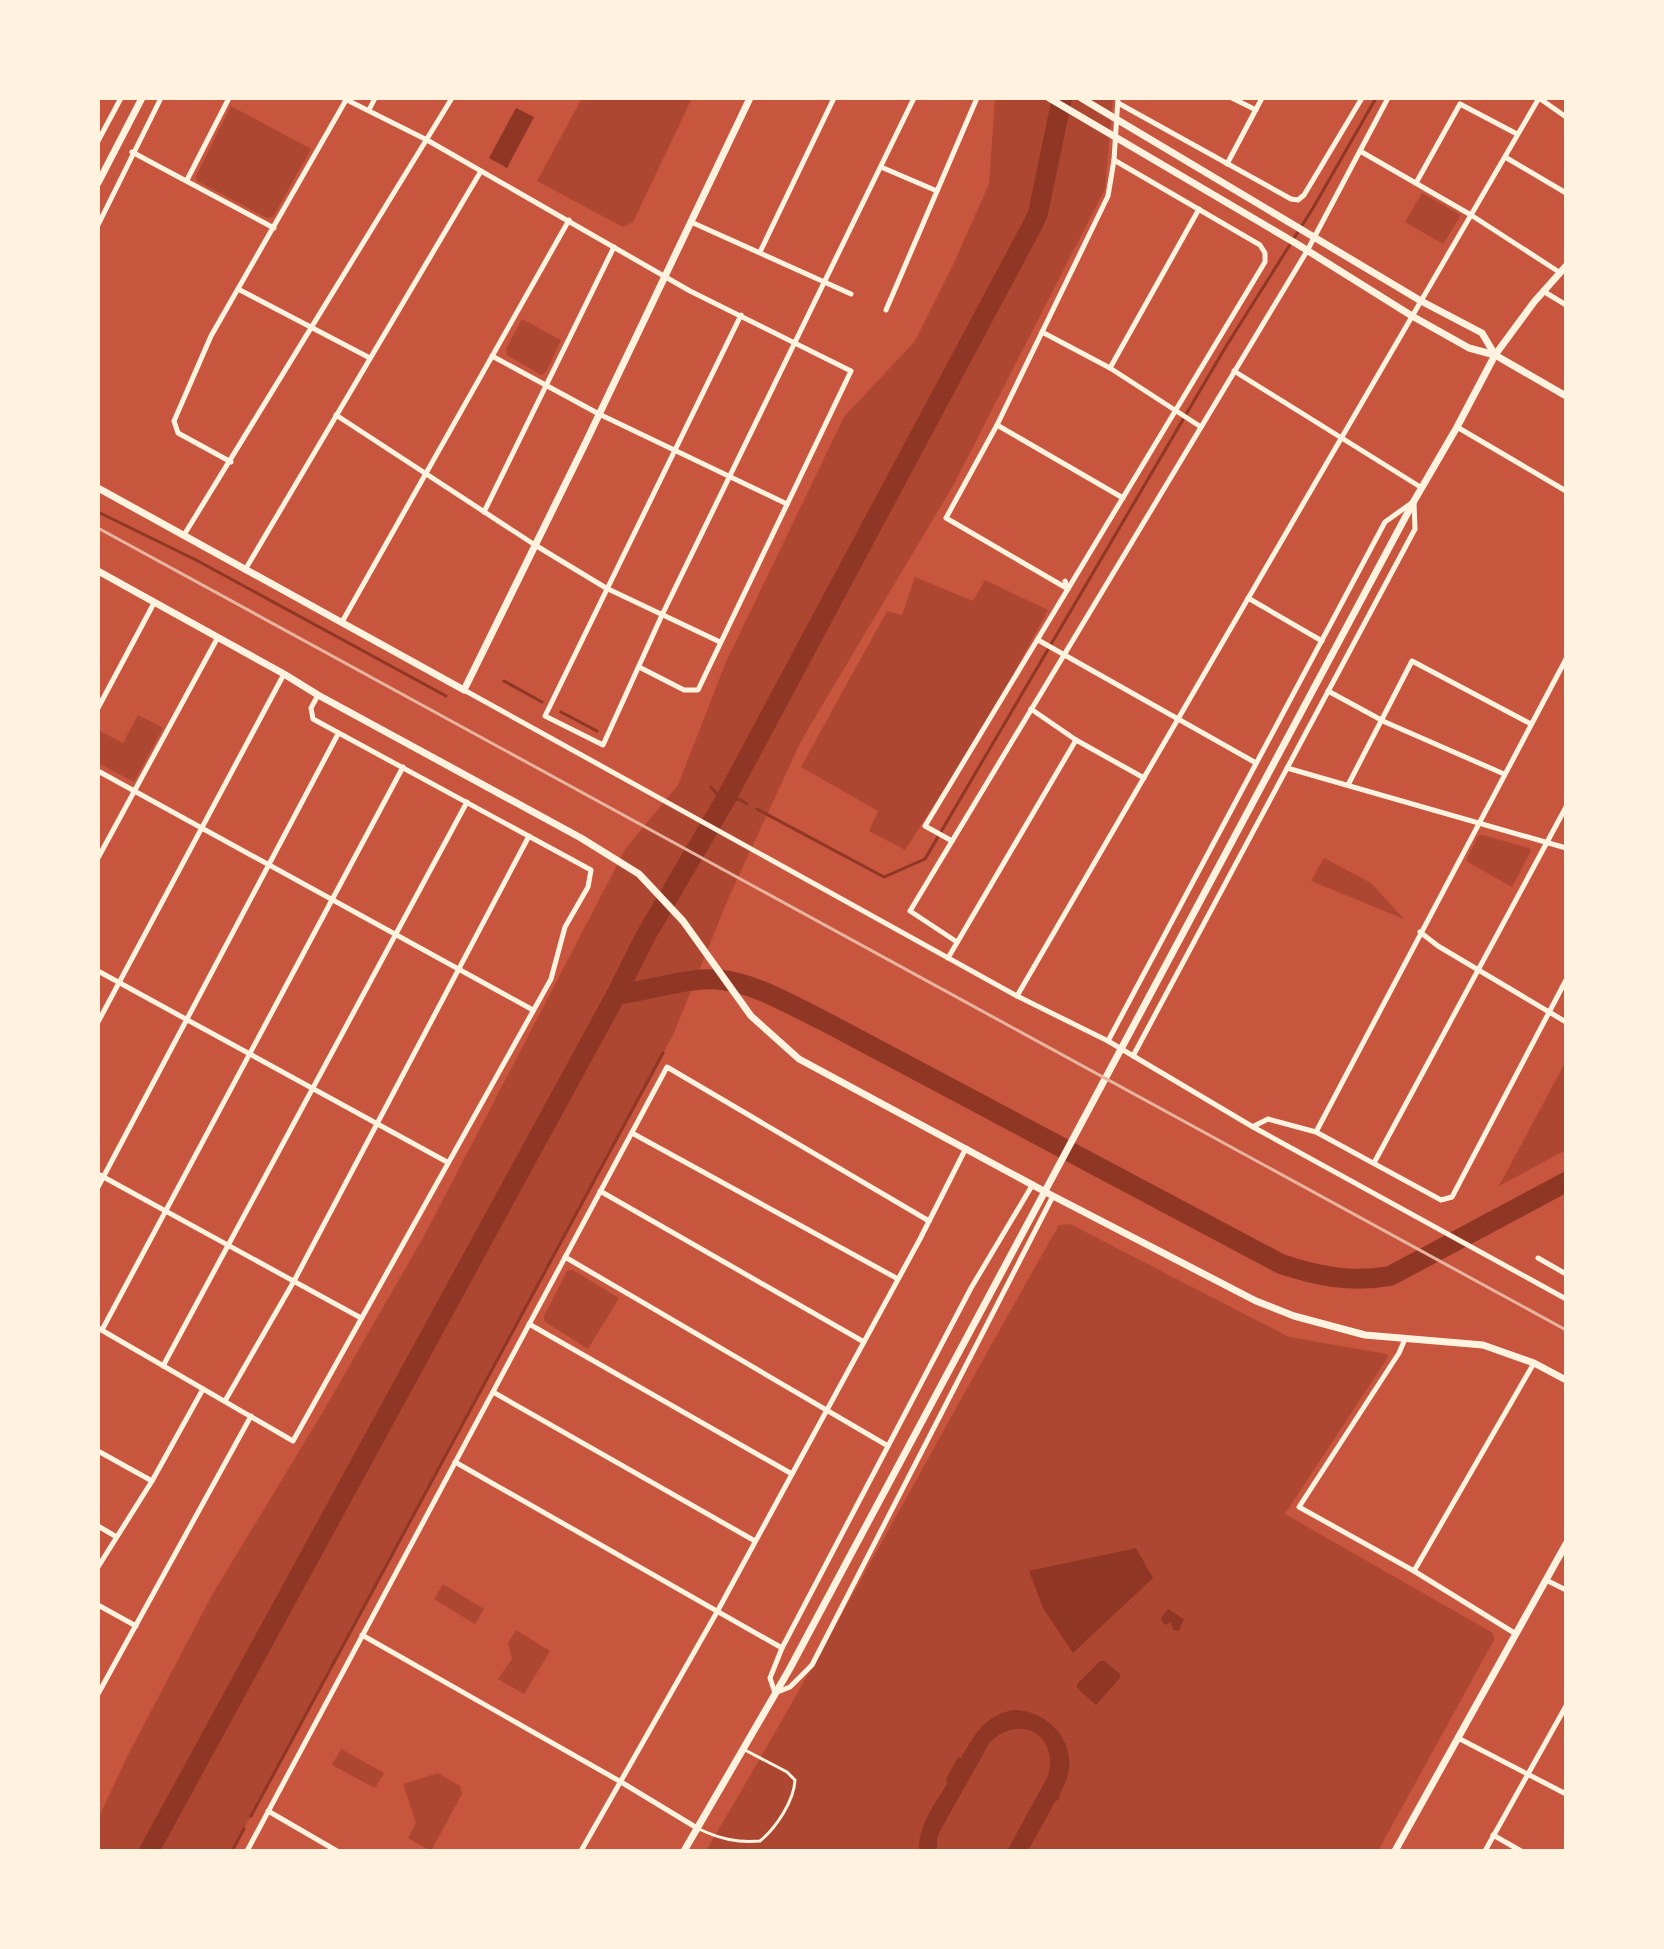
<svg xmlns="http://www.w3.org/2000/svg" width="1664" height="1949" font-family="'Varela Round',sans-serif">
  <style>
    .green { fill: #ae4732 }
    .water { fill: #8f3625 }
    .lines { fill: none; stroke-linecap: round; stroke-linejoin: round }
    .stream { stroke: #8f3625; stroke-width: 3 }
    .river { stroke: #8f3625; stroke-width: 20 }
    .service { stroke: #fff3e0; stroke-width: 3 }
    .minor { stroke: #fff3e0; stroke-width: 5 }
    .tertiary { stroke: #fff3e0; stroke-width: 7 }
    .rail { stroke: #e9b49f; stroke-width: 3 }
  </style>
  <rect width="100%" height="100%" fill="#c8553d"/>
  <!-- green -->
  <g class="green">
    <polygon points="582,98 692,98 633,222 623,227 537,181"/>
    <polygon points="995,98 1113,98 1105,189 954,484 801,741 728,899 674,1033 232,1851 98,1851 98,1819 129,1753 212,1595 324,1410 424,1236 626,848 678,785 726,662 844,417 915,341 954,263 989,184"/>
    <polygon points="231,106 311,149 273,217 267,218 197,181 196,176"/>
    <polygon points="1422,193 1461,215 1443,244 1405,222"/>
    <polygon points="522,319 561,340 546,372 541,375 507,355 506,349"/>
    <polygon points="915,577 973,601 985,580 1048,610 986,724 905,850 869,831 878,811 801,767 887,611 902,615"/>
    <polygon points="138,715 163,728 134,782 98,763 98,730 123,743"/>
    <polygon points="1483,835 1529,848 1531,851 1512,887 1466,861 1478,836"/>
    <polygon points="1324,858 1371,883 1404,919 1311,881"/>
    <polygon points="1566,1061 1566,1150 1499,1186"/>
    <path d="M 1070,1224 L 1289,1337 L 1387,1354 L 1388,1357 L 1285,1514 L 1493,1633 L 1494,1640 L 1378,1851 L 706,1851 C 828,1645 940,1433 1059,1225 Z"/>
    <polygon points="573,1270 619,1298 588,1349 544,1321 544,1316 567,1271"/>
    <polygon points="443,1584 484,1609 475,1624 434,1599"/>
    <polygon points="516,1630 550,1651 524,1694 498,1679 512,1659 508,1643"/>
    <polygon points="341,1749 384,1773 375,1788 332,1765"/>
    <polygon points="438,1773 460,1786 462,1794 431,1851 408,1838 416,1823 403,1784"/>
  </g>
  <!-- water -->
  <g class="water">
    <polygon points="516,108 534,117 507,168 489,158"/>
    <polygon points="1136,1548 1153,1578 1073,1653 1043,1608 1029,1571"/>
    <polygon points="1168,1609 1184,1619 1179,1631 1173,1630 1171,1622 1166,1625 1162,1622 1161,1618"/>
    <polygon points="1100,1661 1104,1661 1120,1674 1120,1678 1096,1705 1077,1688 1077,1684"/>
    <path d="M 1013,1710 C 1047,1710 1076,1740 1068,1775 C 1066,1784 1060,1790 1059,1799 L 1055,1802 L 1028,1851 L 1007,1851 L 1048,1776 C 1059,1735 1021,1713 990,1742 L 940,1831 L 937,1838 L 937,1851 L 919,1851 C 918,1826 934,1805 947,1784 L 946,1779 L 958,1757 L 961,1758 C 975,1734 984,1716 1013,1710 Z"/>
  </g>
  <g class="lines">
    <!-- stream -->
    <g class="stream">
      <polyline points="98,512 196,560 446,696"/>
      <polyline points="504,681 542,702"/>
      <polyline points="561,712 597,731"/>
      <polyline points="711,787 724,802 739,799 747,804"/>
      <polyline points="757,809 884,877 925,859 1225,348 1313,208 1376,98"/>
      <polyline points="251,1816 663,1053"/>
      <polyline points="232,1851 244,1829"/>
    </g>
    <!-- river -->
    <g class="river">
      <path d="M 616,995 C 650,991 688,976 722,980 C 756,984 791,1005 822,1020 L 1281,1264 C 1317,1276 1351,1283 1390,1276 L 1566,1182"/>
      <polyline points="149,1851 616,995 645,937 724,802 1032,226 1038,213 1062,98"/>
    </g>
    <!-- service -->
    <path class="service" d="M 699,1829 C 720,1839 738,1843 760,1841 C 776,1828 794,1801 795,1780 L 787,1772 L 743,1749"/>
    <!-- minor -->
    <g class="minor">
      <polyline points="343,98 427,140 690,291 851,371 698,690 684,690 639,667"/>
      <polyline points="1232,98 1256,110"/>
      <polyline points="1539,98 1566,117"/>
      <polyline points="1118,103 1291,199 1298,200 1304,195 1362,98"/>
      <polyline points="369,110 375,98"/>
      <polyline points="98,141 121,98"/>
      <polyline points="1360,151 1471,215 1559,272"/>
      <polyline points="132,152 274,228"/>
      <polyline points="1505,157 1566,193"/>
      <polyline points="1227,164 1262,98"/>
      <polyline points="881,167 937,191"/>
      <polyline points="187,180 229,98"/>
      <polyline points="1416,183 1460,104 1517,134"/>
      <polyline points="691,222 851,294"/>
      <polyline points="98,225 161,98"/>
      <polyline points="760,252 834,98"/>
      <polyline points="238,289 368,357"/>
      <polyline points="1543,291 1566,305"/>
      <polyline points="886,310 977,98"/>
      <polyline points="741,315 545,716 603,745 662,615 914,98"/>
      <polyline points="1042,332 1110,368 1201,427"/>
      <polyline points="492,356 599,414 787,504"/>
      <polyline points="1110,368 1199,209"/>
      <polyline points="1234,371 1422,488"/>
      <polyline points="336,415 535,545 606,588 720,642"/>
      <polyline points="997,425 1123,498"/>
      <polyline points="1457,427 1566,491"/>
      <polyline points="231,462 178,433 174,421 211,336 346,100"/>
      <polyline points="484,512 614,247"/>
      <polyline points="184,535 452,98"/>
      <polyline points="245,570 481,171"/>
      <polyline points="1065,581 1068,589 946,518 997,425 1108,196 1114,160 1118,98"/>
      <polyline points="1248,598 1322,641"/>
      <polyline points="342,622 569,220"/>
      <polyline points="1038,640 1256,763"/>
      <polyline points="464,690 1017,996 1108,1041 1253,1127 1566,1299"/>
      <polyline points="1328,691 1385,722 1504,774"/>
      <polyline points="98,708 154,603"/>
      <polyline points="1031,709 1076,740 1144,778"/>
      <polyline points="1287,768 1566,848"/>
      <polyline points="98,771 533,1010"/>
      <polyline points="1348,785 1412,661 1531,724"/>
      <polyline points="952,841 925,826 1265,262 1265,253 1260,245 1114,160"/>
      <polyline points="98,858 218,637"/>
      <polyline points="1420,932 1438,946 1566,1022"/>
      <polyline points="957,942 910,911 1307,251 1388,98"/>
      <polyline points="948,958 1076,740"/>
      <polyline points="98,971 447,1162"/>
      <polyline points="1017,996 1539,98"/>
      <polyline points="98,1022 284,674"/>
      <polyline points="1108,1041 1385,522 1413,502"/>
      <polyline points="1133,1056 1415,529 1414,502"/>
      <polyline points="1254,1126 1268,1119 1316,1132 1441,1200 1452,1197 1566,980"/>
      <polyline points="1316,1132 1566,659"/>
      <polyline points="632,1133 898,1279"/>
      <polyline points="1374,1163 1566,807"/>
      <polyline points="98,1174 361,1318"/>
      <polyline points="1033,1184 971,1288 782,1648 770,1678 775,1693 790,1687 812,1665 1053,1196"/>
      <polyline points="98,1187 338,734"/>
      <polyline points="600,1191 864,1342"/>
      <polyline points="565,1257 888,1446"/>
      <polyline points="1538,1258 1566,1274"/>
      <polyline points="529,1324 792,1474"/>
      <polyline points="98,1328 293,1441 551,979 565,927 588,887 591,870 313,719 311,708 318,695"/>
      <polyline points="102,1330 403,767"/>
      <polyline points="1405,1339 1399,1353 1299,1507 1414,1571 1516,1634"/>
      <polyline points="163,1366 467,802"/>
      <polyline points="493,1392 755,1541"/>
      <polyline points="225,1401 294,1281 529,836"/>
      <polyline points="98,1451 152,1481"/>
      <polyline points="455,1462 782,1648"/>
      <polyline points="98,1526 115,1536"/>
      <polyline points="98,1567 152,1481 203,1389"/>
      <polyline points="1414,1571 1534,1363"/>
      <polyline points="1546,1580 1566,1590"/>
      <polyline points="98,1605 136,1626"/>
      <polyline points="362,1635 621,1782 697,1828"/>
      <polyline points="98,1694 251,1416"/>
      <polyline points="1458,1738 1566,1794"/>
      <polyline points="268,1811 337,1851"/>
      <polyline points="1493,1835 1521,1851"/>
      <polyline points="247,1851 667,1067 929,1221"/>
      <polyline points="581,1851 717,1612 920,1239 966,1148"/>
      <polyline points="1485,1851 1566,1706"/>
    </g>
    <!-- tertiary -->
    <g class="tertiary">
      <polyline points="1049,98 1297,244 1412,316 1469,348 1495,355 1566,396"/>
      <polyline points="1081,98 1421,301 1482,333 1495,355"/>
      <polyline points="98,183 142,98"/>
      <polyline points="98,488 464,690 585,444 750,98"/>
      <polyline points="98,571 284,674 318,695 581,838 639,874 683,921 751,1016 799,1059 1053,1196 1256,1301 1294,1316 1365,1335 1483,1345 1534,1363 1566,1380"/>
      <polyline points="684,1851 789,1670 1414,501 1457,427 1495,355 1534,302 1566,266"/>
      <polyline points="1395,1851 1566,1544"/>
    </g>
    <!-- rail -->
    <polyline class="rail" points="98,528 1566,1330"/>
  </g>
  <!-- border -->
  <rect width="1664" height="1949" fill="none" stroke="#fff3e0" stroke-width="200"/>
</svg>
